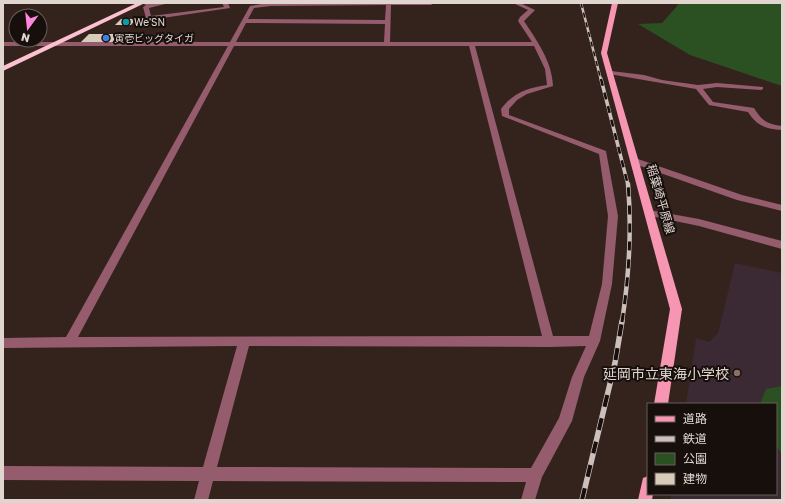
<svg xmlns="http://www.w3.org/2000/svg" width="785" height="503" font-family="'Golos Text','Noto Sans JP',sans-serif">
  <style>
    .education { fill: #3b2933 }
    .green { fill: #2b5022 }
    .building { fill: #d9cbb9 }
    .lines { fill: none; stroke-linecap: round; stroke-linejoin: round }
    .minor { fill: #955c6d; fill-rule: evenodd }
    .major { fill: #f696b3; fill-rule: evenodd }
    .highway { fill: #fcc1d1; fill-rule: evenodd }
    .rail-far3-casing { stroke: #cdc0bb; stroke-width: 2.5 }
    .rail-far2-casing { stroke: #cdc0bb; stroke-width: 3.5 }
    .rail-far1-casing { stroke: #cdc0bb; stroke-width: 4.5 }
    .rail-casing { stroke: #cdc0bb; stroke-width: 5.5 }
    .rail-far3 { stroke: #160f0b; stroke-width: 1.5; stroke-dasharray: 5; stroke-linecap: butt }
    .rail-far2 { stroke: #160f0b; stroke-width: 2.5; stroke-dasharray: 7; stroke-linecap: butt }
    .rail-far1 { stroke: #160f0b; stroke-width: 3; stroke-dasharray: 9; stroke-linecap: butt }
    .rail { stroke: #160f0b; stroke-width: 4; stroke-dasharray: 12; stroke-linecap: butt }
    .culture-dot { fill: #0f9aa8; stroke: #160f0b; stroke-width: 1.5 }
    .shop-dot { fill: #3f7fe0; stroke: #160f0b; stroke-width: 1.5 }
    .education-dot { fill: #8d6e63; stroke: #160f0b; stroke-width: 1.5 }
    .labels { text-anchor: middle; dominant-baseline: central; stroke-width: 4; stroke-linejoin: round; paint-order: stroke }
    .far-poi-label { font-size: 10px; fill: #e1d5d0; stroke: #160f0b; text-anchor: start }
    .street-label { font-size: 12px; fill: #e1d5d0; stroke: #160f0b }
    .near-poi-label { font-size: 14px; fill: #e1d5d0; stroke: #160f0b; text-anchor: end }
  </style>
  <rect width="100%" height="100%" fill="#34231c"/>
  <!-- education -->
  <polygon class="education" points="735,263 782,273 782,500 670,500 671,494 776,494 776,404 686,404 696,338 709,342 718,333"/>
  <!-- green -->
  <g class="green">
    <polygon points="676,3 780,3 782,5 782,86 690,55 638,24 662,23 678,5"/>
    <polygon points="782,386 782,454 776,446 776,404 760,404 766,389"/>
  </g>
  <!-- building -->
  <g class="building">
    <polygon points="121,19 136,19 131,25 115,25"/>
    <polygon points="89,34 130,34 123,42 81,42"/>
  </g>
  <g class="lines">
    <!-- minor -->
    <g class="minor">
      <polygon points="141,3 169,3 149,8 151,16 224,7 222,3 228,3 230,8 149,20 146,18 143,7 146,5"/>
      <path d="M 268,3 L 434,3 L 431,5 L 391,5 L 390,42 L 532,42 L 518,21 L 520,17 L 528,10 L 513,3 L 520,3 L 535,10 L 524,21 C 537,41 552,61 553,86 L 527,94 L 517,100 L 509,109 L 509,115 L 606,151 L 618,216 L 612,284 L 600,341 L 584,377 L 572,421 L 542,477 L 535,500 L 521,500 L 526,482 L 213,481 L 208,500 L 194,500 L 199,481 L 3,480 L 3,466 L 203,467 L 237,346 L 3,348 L 3,338 L 66,337 L 228,46 L 3,46 L 3,42 L 230,42 L 250,6 ZM 386,5 L 385,20 L 248,19 L 254,8 L 271,6 ZM 246,23 L 385,24 L 384,42 L 236,42 ZM 234,46 L 469,46 L 542,336 L 78,337 ZM 475,46 L 534,46 L 545,69 L 547,85 C 527,88 513,93 501,109 L 502,116 L 599,154 L 608,216 L 602,284 L 589,336 L 553,336 ZM 249,346 L 549,347 L 586,346 L 572,377 L 559,418 L 531,468 L 217,467 Z"/>
      <path d="M 611,71 L 644,75 L 662,80 L 698,85 L 717,83 L 763,87 L 763,89 L 761,90 L 717,87 L 703,89 L 713,102 L 754,108 C 762,121 767,124 782,126 L 782,130 C 766,129 757,126 748,112 L 709,105 L 696,89 L 609,74 L 608,73 Z"/>
      <polygon points="635,158 742,195 782,205 782,211 737,200 632,163 632,159"/>
      <polygon points="649,210 699,219 782,241 782,249 699,226 646,215 644,213 646,211"/>
    </g>
    <!-- major -->
    <g class="major">
      <polygon points="612,3 618,3 607,53 682,309 668,404 654,404 670,309 601,53"/>
      <polygon points="648,476 648,494 653,494 652,500 638,500 643,478"/>
    </g>
    <!-- highway -->
    <polygon class="highway" points="137,3 145,3 3,71 3,66"/>
    <!-- rail-far3 casing -->
    <g class="rail-far3-casing">
      <polyline id="rail-far3" points="581,3 601,80"/>
    </g>
    <!-- rail-far2 casing -->
    <g class="rail-far2-casing">
      <polyline id="rail-far2" points="601,79 628,185"/>
    </g>
    <!-- rail-far1 casing -->
    <g class="rail-far1-casing">
      <path id="rail-far1" d="M 622,322 C 629,276 632,231 628,184"/>
    </g>
    <!-- rail casing -->
    <g class="rail-casing">
      <polyline id="rail" points="582,500 615,363 622,321"/>
    </g>
    <!-- rail-far3 -->
    <use href="#rail-far3" class="rail-far3"/>
    <!-- rail-far2 -->
    <use href="#rail-far2" class="rail-far2"/>
    <!-- rail-far1 -->
    <use href="#rail-far1" class="rail-far1"/>
    <!-- rail -->
    <use href="#rail" class="rail"/>
  </g>
  <!-- markers -->
  <circle class="culture-dot" cx="126" cy="22" r="4"/>
  <circle class="shop-dot" cx="106" cy="38" r="4"/>
  <circle class="education-dot" cx="737" cy="373" r="4"/>
  <g class="labels">
    <!-- far-poi labels -->
    <g class="far-poi-label">
      <text x="134" y="22">We'SN</text>
      <text x="114" y="38">寅壱ビッグタイガ</text>
    </g>
    <!-- street labels -->
    <g class="street-label">
      <text transform="translate(661 199) rotate(74)">稲葉崎平原線</text>
    </g>
    <!-- near-poi labels -->
    <g class="near-poi-label">
      <text x="729" y="373">延岡市立東海小学校</text>
    </g>
  </g>
  <!-- border -->
  <rect width="785" height="503" fill="none" stroke="#e1d5d0" stroke-width="8"/>
  <!-- legend -->
  <rect x="647" y="403" width="130" height="92" fill="#160f0b" stroke="#675e5a"/>
  <rect x="655" y="416" width="20" height="6" fill="#f696b3" stroke="#675e5a"/>
  <text x="683" y="423" font-size="12" fill="#e1d5d0">道路</text>
  <rect x="655" y="436" width="20" height="6" fill="#cdc0bb" stroke="#675e5a"/>
  <text x="683" y="443" font-size="12" fill="#e1d5d0">鉄道</text>
  <rect x="655" y="453" width="20" height="12" fill="#2b5022" stroke="#675e5a"/>
  <text x="683" y="463" font-size="12" fill="#e1d5d0">公園</text>
  <rect x="655" y="473" width="20" height="12" fill="#d9cbb9" stroke="#675e5a"/>
  <text x="683" y="483" font-size="12" fill="#e1d5d0">建物</text>
  <!-- north arrow -->
  <g transform="translate(28 28) rotate(195)"><circle r="19" fill="#160f0b" stroke="#675e5a"/>
  <path d="M0-3L7 15L0 10L-7 15Z" fill="#ff85de"/>
  <text y="-6" font-size="11" font-weight="bold" text-anchor="middle" fill="#e1d5d0">N</text>
  </g>
</svg>
